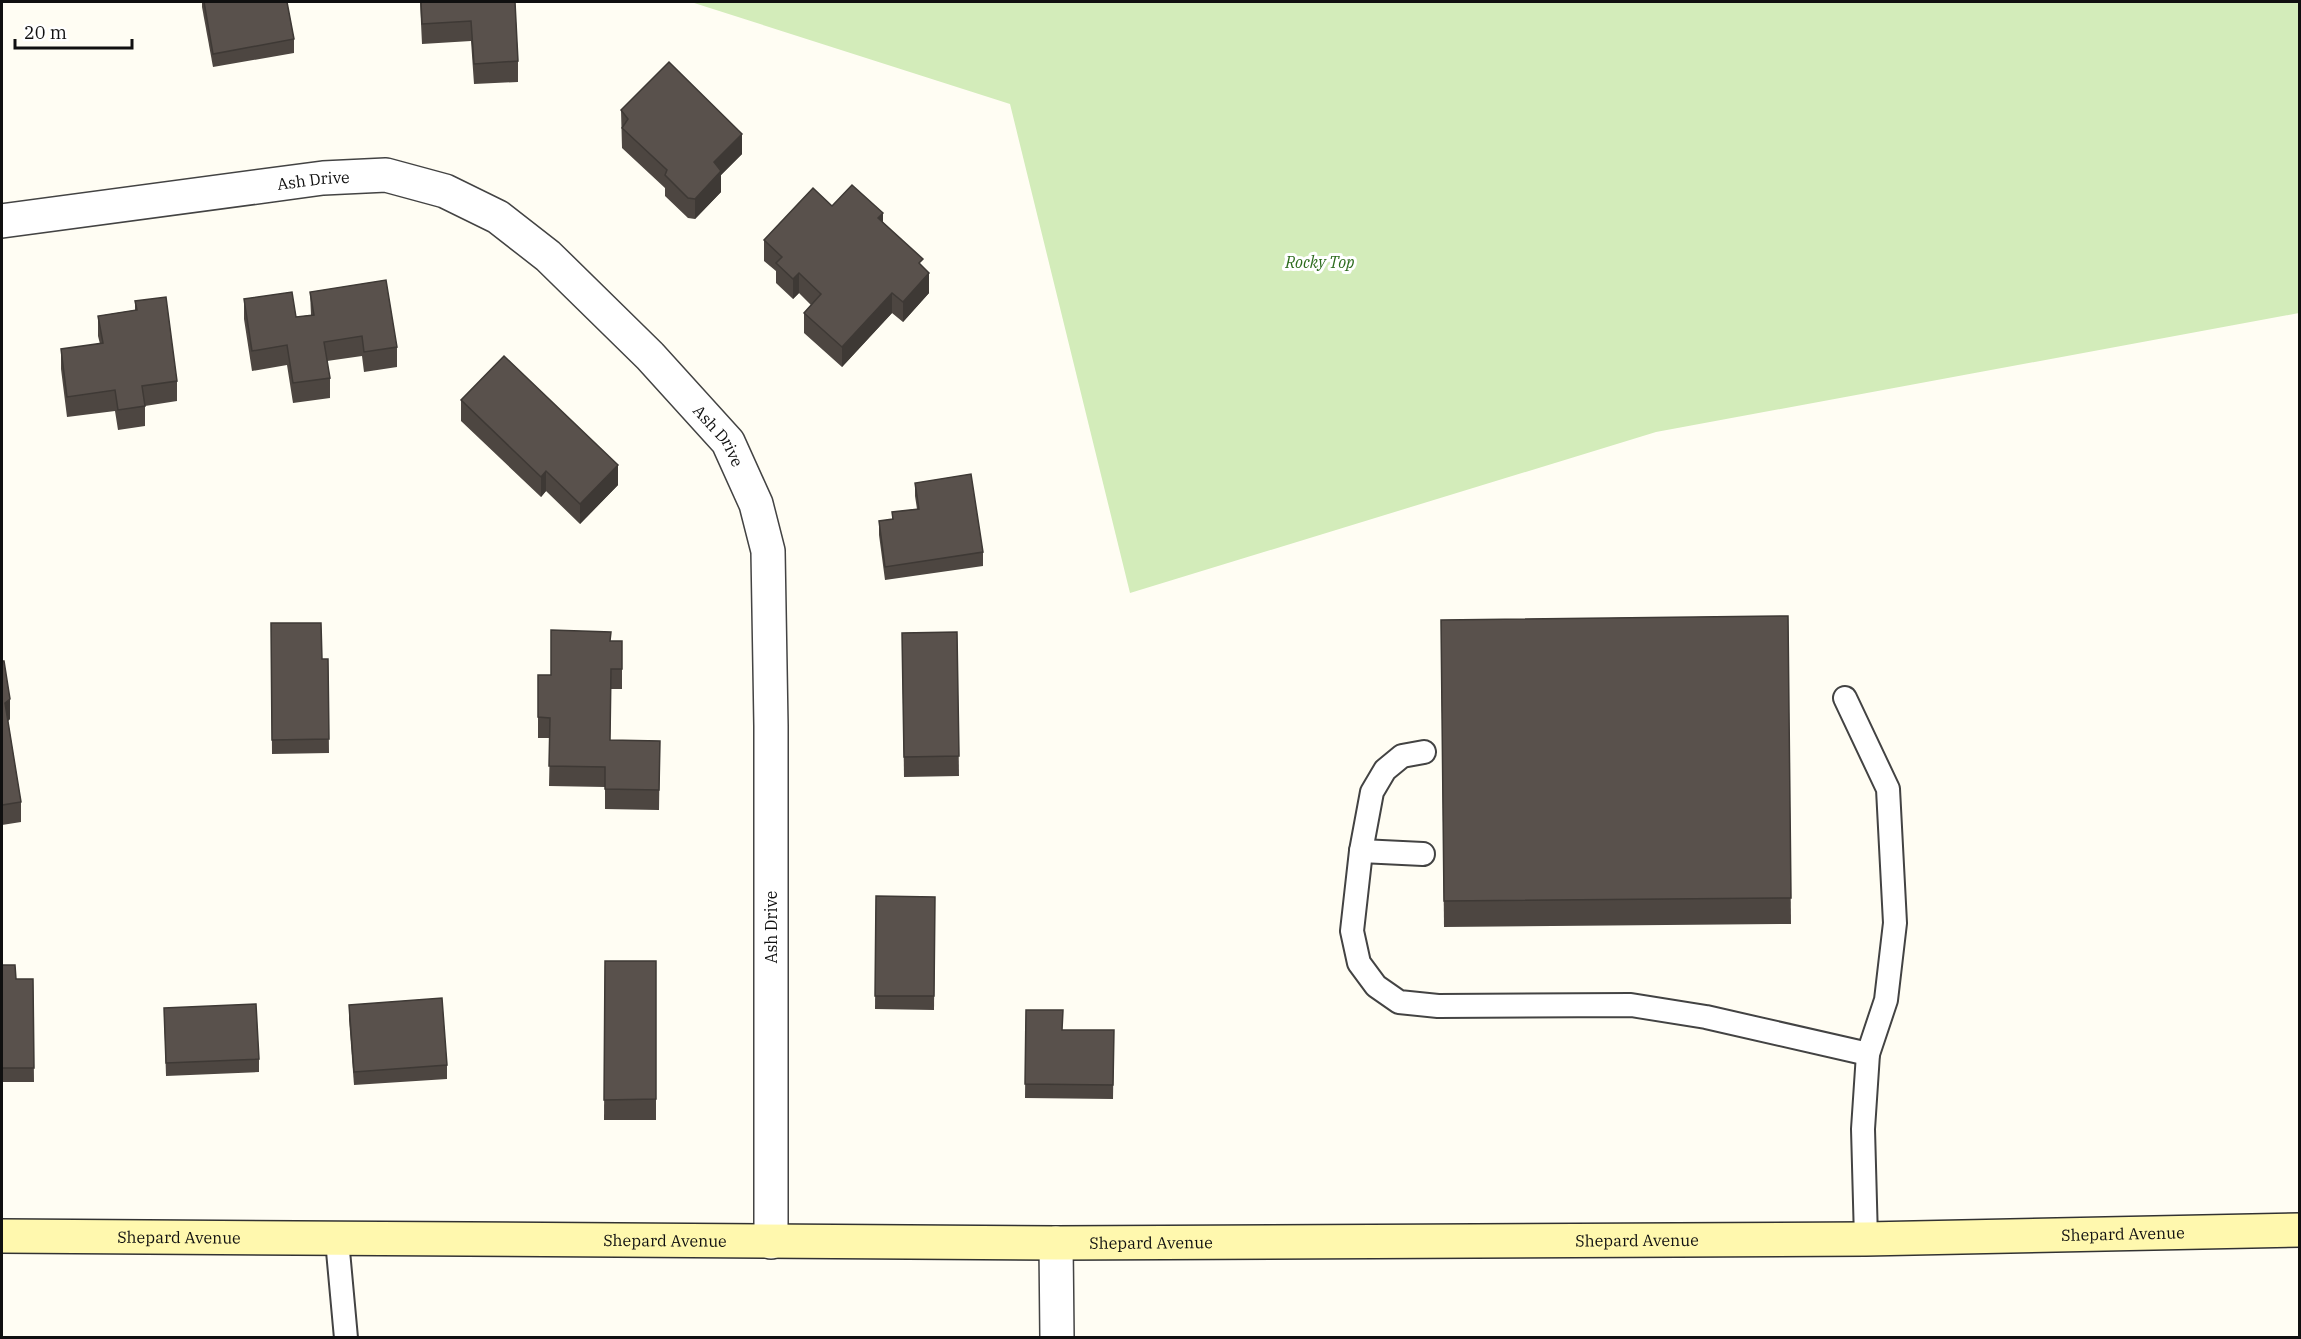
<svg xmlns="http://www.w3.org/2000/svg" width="2301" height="1339" font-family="'IBM Plex Serif',serif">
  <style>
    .green { fill: #d3ecba }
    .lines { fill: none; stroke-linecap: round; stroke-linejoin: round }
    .service-casing { stroke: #434343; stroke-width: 26 }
    .minor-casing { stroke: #434343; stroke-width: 36 }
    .secondary-casing { stroke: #323232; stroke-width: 36 }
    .service { stroke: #fff; stroke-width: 22 }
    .minor { stroke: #fff; stroke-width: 33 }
    .secondary { stroke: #fff8ae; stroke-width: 33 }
    .wall { fill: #4d4641 }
    .shaded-wall { fill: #3e3935 }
    .building { fill: #59514c; stroke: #3e3935; stroke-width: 1.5 }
    .labels { text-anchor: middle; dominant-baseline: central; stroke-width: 6; stroke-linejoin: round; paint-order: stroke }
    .street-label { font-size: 16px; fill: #101010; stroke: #fff }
    .park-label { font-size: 16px; font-style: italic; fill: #2c6b1d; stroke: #fff }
  </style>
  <rect width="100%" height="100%" fill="#fffdf3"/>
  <!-- green -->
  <polygon class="green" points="691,2 2299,2 2299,313 1656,432 1130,593 1010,104"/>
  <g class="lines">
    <!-- service casing -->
    <g class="service-casing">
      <g id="service">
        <polyline points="1845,698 1888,789 1895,923 1886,1000 1868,1054 1863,1129 1866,1239"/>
        <polyline points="1424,752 1402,756 1385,770 1372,792 1361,851 1352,931 1359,963 1376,986 1399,1002 1438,1006 1631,1005 1706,1017 1868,1054"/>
        <polyline points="1361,851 1423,854"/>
        <polyline points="337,1240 346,1338"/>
      </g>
    </g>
    <!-- minor casing -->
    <g class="minor-casing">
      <g id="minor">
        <path id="s1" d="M 2,221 L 323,178 L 386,175 L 445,191 L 498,217 L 548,256 L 650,356 L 728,442 L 756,504 L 768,551 L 771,726 L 771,1242"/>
        <polyline points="1056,1243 1057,1338"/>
      </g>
    </g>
    <!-- secondary casing -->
    <g class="secondary-casing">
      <g id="secondary">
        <path id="s2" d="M 2,1236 L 1056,1243 L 1866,1239 L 2300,1230"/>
      </g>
    </g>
    <!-- service -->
    <use href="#service" class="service"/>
    <!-- minor -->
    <use href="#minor" class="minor"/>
    <!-- secondary -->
    <use href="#secondary" class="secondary"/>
  </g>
  <!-- wall -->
  <g class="wall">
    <polygon points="202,2 287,2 294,39 294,53 213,67 202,7"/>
    <polygon points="420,2 515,2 518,61 518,82 474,84 471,41 422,44"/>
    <polygon points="621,110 742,154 721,175 721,192 695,219 688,218 665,196 665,188 622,148"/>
    <polygon points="832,206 883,222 923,267 929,293 903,322 892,313 842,367 804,333 804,313 811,305 799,293 793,299 776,283 776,271 764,261 764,240"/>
    <polygon points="310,292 397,347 397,367 364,372 362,356 327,361 330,378 330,398 293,403 287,365 252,371 244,319 244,299 296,317 311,315"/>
    <polygon points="135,301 177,381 177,401 145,406 145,426 118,430 115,411 67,417 61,369 61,349 100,344 98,336 98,316 135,310"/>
    <polygon points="461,400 618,485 580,524 546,491 541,497 461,421"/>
    <polygon points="915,483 983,552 983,566 885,580 879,535 879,521 892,519 892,512 917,509 915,496"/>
    <polygon points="1788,616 1791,924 1444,927 1441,620"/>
    <polygon points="271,623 322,659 328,659 329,753 272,754"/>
    <polygon points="957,632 959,776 904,777 902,633"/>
    <polygon points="611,641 622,641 622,689 611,689 610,740 660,741 659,810 605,809 605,787 549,786 550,738 538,738 538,717 551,675"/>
    <polygon points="2,661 10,719 8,721 21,802 21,822 2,825"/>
    <polygon points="876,896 935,897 934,1010 875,1009"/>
    <polygon points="605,961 656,961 656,1120 604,1120"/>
    <polygon points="2,965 16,979 33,979 34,1082 2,1082"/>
    <polygon points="349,1005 447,1065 447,1079 354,1085 349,1019"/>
    <polygon points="164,1008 259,1059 259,1072 166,1076"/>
    <polygon points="1026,1010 1062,1030 1114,1030 1113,1099 1025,1098"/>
  </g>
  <!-- shaded-wall -->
  <g class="shaded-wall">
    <polygon points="742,134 742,154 721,175 721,192 695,219 695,199 714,162"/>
    <polygon points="883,213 883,233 878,218"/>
    <polygon points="799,273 799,293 793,299 793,279"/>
    <polygon points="929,273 929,293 903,322 903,302"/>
    <polygon points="892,293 892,313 842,367 842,347"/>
    <polygon points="618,465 618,485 580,524 580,504"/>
    <polygon points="546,471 546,491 541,497 541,477"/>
    <polygon points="10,699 10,719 5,723 5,703"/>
  </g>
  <!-- building -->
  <g class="building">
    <polygon points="204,2 287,2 294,39 213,54"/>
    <polygon points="421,2 515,2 518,61 474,64 471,21 422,24"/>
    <polygon points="669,62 742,134 714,162 721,171 695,199 688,198 665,175 667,170 622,128 628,119 621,110"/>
    <polygon points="852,185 883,213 878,218 923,259 919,263 929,273 903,302 892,293 842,347 804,313 821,294 799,273 793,279 776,263 782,257 764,240 813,188 832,206"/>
    <polygon points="386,280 397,347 364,352 362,336 324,342 330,378 293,383 287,345 252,351 244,299 292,292 296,317 314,315 310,292"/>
    <polygon points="166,297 177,381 142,386 145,406 118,410 115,390 67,397 61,349 103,343 98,316 137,310 135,301"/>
    <polygon points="504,356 618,465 580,504 546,471 541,477 461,400"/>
    <polygon points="971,474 983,552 885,567 879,521 893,519 892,512 919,509 915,483"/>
    <polygon points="1788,616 1791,898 1444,901 1441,620"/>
    <polygon points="271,623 321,623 322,659 328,659 329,739 272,740"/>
    <polygon points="551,630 611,632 610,641 622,641 622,669 611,669 610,740 660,741 659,790 605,789 605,767 549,766 550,718 538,717 538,675 551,675"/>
    <polygon points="957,632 959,756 904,757 902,633"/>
    <polygon points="2,661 4,661 10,699 5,703 21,802 2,805"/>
    <polygon points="876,896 935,897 934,996 875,996"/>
    <polygon points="605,961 656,961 656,1099 604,1100"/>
    <polygon points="2,965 15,965 16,979 33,979 34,1068 2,1068"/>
    <polygon points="442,998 447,1065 354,1072 349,1005"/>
    <polygon points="256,1004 259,1059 166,1063 164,1008"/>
    <polygon points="1026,1010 1063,1010 1062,1030 1114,1030 1113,1085 1025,1084"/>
  </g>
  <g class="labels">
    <!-- street labels -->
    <g class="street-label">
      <text stroke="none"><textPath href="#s1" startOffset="314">Ash Drive</textPath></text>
      <text stroke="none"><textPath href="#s1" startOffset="819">Ash Drive</textPath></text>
      <text transform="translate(771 927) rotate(-90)">Ash Drive</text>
      <text stroke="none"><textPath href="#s2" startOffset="2121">Shepard Avenue</textPath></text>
      <text stroke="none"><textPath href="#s2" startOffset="177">Shepard Avenue</textPath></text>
      <text stroke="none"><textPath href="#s2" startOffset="663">Shepard Avenue</textPath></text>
      <text stroke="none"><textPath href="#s2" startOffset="1635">Shepard Avenue</textPath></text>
      <text stroke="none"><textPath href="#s2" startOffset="1149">Shepard Avenue</textPath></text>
    </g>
    <!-- park labels -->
    <g class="park-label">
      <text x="1320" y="262">Rocky Top</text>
    </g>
  </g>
  <!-- border -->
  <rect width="2301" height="1339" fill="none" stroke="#101010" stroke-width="6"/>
  <!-- scale -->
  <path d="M15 39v9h117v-9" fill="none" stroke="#101010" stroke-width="3"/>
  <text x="24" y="39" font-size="18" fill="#101010" stroke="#ffffff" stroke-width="4.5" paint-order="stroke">20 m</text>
</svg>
